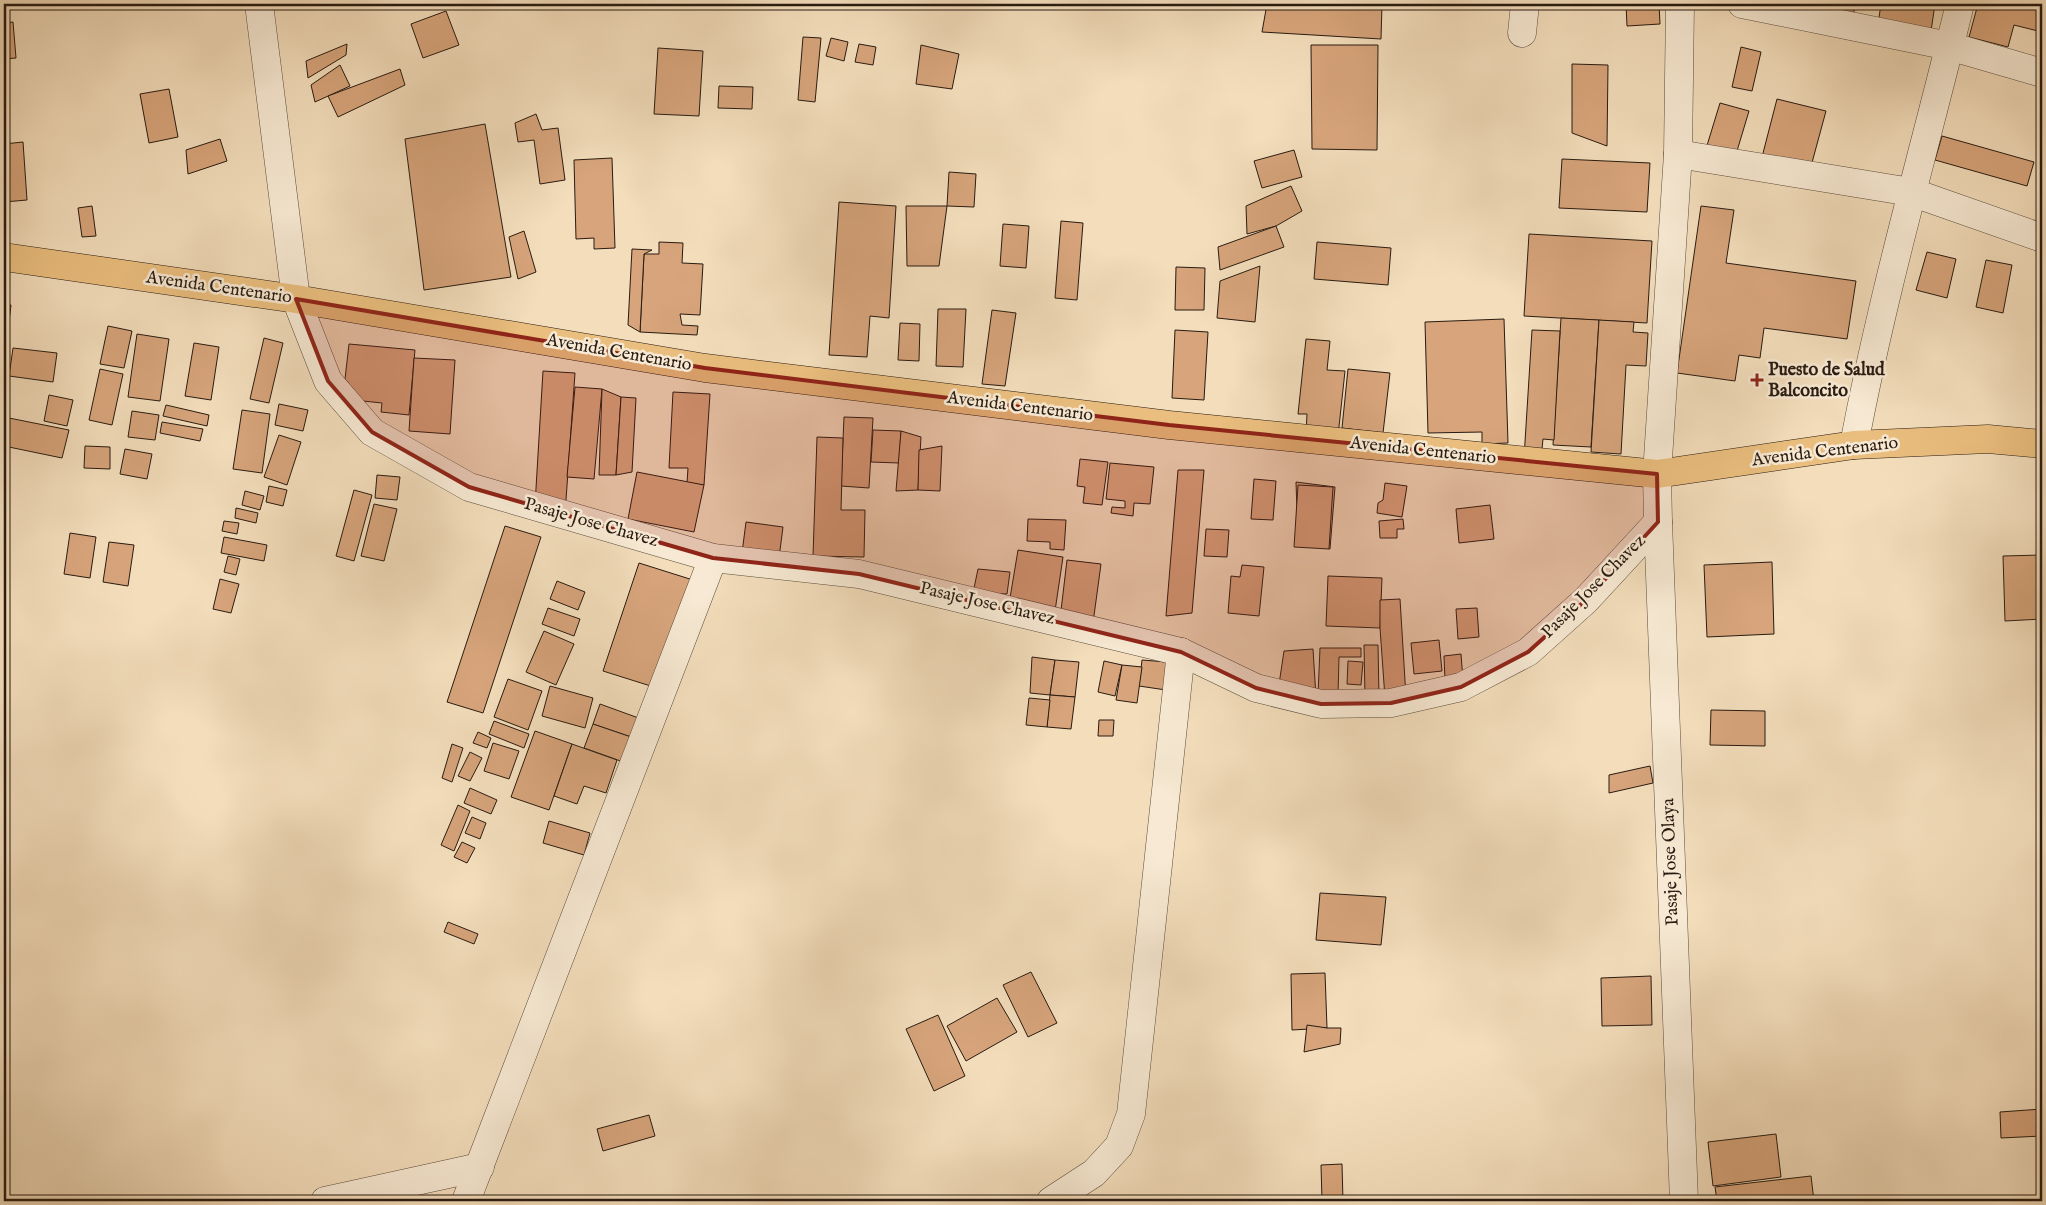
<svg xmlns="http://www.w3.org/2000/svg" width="2046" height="1205" font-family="'IM FELL English',serif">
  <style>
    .building { fill: #d7a47b; stroke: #281b11 }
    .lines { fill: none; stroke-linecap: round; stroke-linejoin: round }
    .minor-casing { stroke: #5b4c3c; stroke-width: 29 }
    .major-casing { stroke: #281b11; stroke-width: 29 }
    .minor { stroke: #f7e9d3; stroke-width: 28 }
    .major { stroke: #eabe7e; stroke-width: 28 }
    .marked { fill: #8f2418; fill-opacity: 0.2; stroke: #8f2418; stroke-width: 4; stroke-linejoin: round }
    .poi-dot { fill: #8f2418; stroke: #f7e9d3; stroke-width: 2 }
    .labels { text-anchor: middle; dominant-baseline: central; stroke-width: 5; stroke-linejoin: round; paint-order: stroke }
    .street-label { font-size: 18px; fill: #281b11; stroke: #f7e9d3 }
    .poi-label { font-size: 18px; font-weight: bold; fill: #281b11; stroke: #f7e9d3; text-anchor: start }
  </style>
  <rect width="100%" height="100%" fill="#f3ddbb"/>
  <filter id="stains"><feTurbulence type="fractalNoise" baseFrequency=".004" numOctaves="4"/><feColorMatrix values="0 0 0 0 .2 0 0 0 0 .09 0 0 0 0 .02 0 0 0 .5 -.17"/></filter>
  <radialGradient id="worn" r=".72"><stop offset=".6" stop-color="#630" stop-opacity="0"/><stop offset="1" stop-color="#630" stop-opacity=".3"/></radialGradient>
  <!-- building -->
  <g class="building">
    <polygon points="1267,4 1382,4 1381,39 1262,32"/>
    <polygon points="1626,4 1659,4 1660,24 1627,26"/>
    <polygon points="1769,4 1856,4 1851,22"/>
    <polygon points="1881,4 1935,4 1930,38 1877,31"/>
    <polygon points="1978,4 2042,4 2042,32 2014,25 2008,47 1969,37"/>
    <polygon points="446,11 459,45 423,58 411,24"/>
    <polygon points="13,22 16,58 4,59 4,23"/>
    <polygon points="803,37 821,38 815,102 798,100"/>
    <polygon points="831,38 848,42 844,61 826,56"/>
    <polygon points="347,44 346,55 308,78 306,61"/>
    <polygon points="859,44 876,47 873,65 855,62"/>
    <polygon points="921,45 959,54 952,89 916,84"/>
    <polygon points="1311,45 1378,45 1377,150 1312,149"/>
    <polygon points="1741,47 1761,52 1752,91 1732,87"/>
    <polygon points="658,48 703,51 699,116 654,114"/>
    <polygon points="1572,64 1608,65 1607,146 1572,133"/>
    <polygon points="340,65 350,86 315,102 311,85"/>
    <polygon points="400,69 405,85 338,117 328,96"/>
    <polygon points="719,86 753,87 752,109 718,108"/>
    <polygon points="169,89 178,137 149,143 140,94"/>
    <polygon points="1777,99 1826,111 1810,170 1762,157"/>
    <polygon points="1720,103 1749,111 1734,161 1705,152"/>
    <polygon points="536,114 542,130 558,128 565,180 540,184 534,140 518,142 515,123"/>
    <polygon points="485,124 511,277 424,290 405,139"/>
    <polygon points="1942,136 2034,162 2027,186 1935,160"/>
    <polygon points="220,139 227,161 188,174 186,150"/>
    <polygon points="23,142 27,200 4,202 4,144"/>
    <polygon points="1294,150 1302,177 1262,188 1254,161"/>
    <polygon points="612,158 615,248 594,249 594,238 576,239 574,160"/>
    <polygon points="1562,159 1650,163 1647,212 1559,208"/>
    <polygon points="949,172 976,174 974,207 947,206"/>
    <polygon points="1291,186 1302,211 1276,226 1247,234 1246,206"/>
    <polygon points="839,202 896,206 889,318 870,316 867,357 829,355"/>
    <polygon points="92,206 96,236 82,237 78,208"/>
    <polygon points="906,206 947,206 939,266 907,266"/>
    <polygon points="1701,206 1734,210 1726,263 1856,281 1847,339 1764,328 1760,358 1739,355 1735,381 1677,373"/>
    <polygon points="1061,221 1083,223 1077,300 1055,298"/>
    <polygon points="1003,224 1029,226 1026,268 1000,266"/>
    <polygon points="1276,226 1284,247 1220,270 1218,247"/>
    <polygon points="524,231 536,272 518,279 509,237"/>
    <polygon points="1529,234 1652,241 1647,323 1524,316"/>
    <polygon points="659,242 683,243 682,263 703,264 700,315 680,314 682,325 698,326 697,335 640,332 644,254 659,254"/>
    <polygon points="1317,242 1391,248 1388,285 1314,279"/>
    <polygon points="632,249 652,250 644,254 640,332 628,325"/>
    <polygon points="1927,252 1956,259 1947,298 1916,290"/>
    <polygon points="1986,260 2012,265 2003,313 1976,307"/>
    <polygon points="1260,266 1255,322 1217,318 1220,281"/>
    <polygon points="1176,267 1205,268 1204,310 1175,310"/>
    <polygon points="4,304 11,305 9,322 4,323"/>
    <polygon points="938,309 966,309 963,367 936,366"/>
    <polygon points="992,310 1016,313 1005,386 982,384"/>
    <polygon points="1561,318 1599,320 1591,447 1553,445"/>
    <polygon points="1504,319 1508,443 1482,444 1482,432 1428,433 1425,322"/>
    <polygon points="1599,320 1634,322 1633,332 1648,333 1646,366 1626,365 1621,454 1591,452"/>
    <polygon points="900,323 920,324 919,361 898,360"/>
    <polygon points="108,326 132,331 124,368 100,364"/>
    <polygon points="1175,330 1208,332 1204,400 1172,398"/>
    <polygon points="1532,330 1560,331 1554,440 1543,439 1541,459 1524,458"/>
    <polygon points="137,334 169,339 160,401 128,397"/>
    <polygon points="264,338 283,343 269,403 250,399"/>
    <polygon points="1306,339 1330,341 1327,370 1345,371 1338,436 1306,433 1307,414 1298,414"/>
    <polygon points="194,343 219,347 211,400 185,396"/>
    <polygon points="349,344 415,350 409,415 381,412 382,403 363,401 345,379"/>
    <polygon points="13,348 57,353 53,382 9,376"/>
    <polygon points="414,358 455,360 450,434 409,431"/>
    <polygon points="100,369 123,374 112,425 89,420"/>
    <polygon points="1348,369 1390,373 1383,433 1342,428"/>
    <polygon points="543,371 575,373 565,514 535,505"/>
    <polygon points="2042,373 2042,395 2038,392"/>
    <polygon points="575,387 602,389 594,479 567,477"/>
    <polygon points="602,389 621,397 616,475 599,475"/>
    <polygon points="673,392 710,394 704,485 687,483 688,468 669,468"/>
    <polygon points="49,395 73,400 67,426 44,421"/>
    <polygon points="621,397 636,398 632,472 616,475"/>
    <polygon points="279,404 308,410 303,431 275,425"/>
    <polygon points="166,405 209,415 207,426 163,416"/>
    <polygon points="242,410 270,414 262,473 233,469"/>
    <polygon points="132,411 159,415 155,440 128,437"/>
    <polygon points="4,417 69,430 62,458 4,446"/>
    <polygon points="844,417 873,418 869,488 841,486"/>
    <polygon points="162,422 203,429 200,441 160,433"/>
    <polygon points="873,430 901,431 899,463 871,462"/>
    <polygon points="901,431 921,437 918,490 896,491"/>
    <polygon points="279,435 301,442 287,485 264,477"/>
    <polygon points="817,437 843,438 841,510 865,510 864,557 813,556"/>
    <polygon points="85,446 110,447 110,469 84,468"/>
    <polygon points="942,446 940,491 918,490 919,450"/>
    <polygon points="125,449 152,454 147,479 120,474"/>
    <polygon points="1080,459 1108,462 1102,505 1083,503 1085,487 1077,486"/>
    <polygon points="1110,463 1154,467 1150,504 1134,503 1133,516 1111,513 1112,507 1125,508 1125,501 1106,499"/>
    <polygon points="1178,470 1204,470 1192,613 1166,616"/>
    <polygon points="637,472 704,485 694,532 628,519"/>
    <polygon points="377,475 400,477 397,500 375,498"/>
    <polygon points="1254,479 1276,481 1273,520 1251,519"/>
    <polygon points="1296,482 1335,487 1330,549 1298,542"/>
    <polygon points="1385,483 1407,486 1402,517 1377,513 1378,503 1383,500"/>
    <polygon points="1298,485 1333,487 1329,549 1294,547"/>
    <polygon points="269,486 287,490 283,506 266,502"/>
    <polygon points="354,490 372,495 354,561 336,556"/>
    <polygon points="245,491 264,496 260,510 242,505"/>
    <polygon points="374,504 397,509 384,561 361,556"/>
    <polygon points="1490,505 1494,539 1459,543 1456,509"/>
    <polygon points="236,508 258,513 256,523 235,518"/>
    <polygon points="1028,519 1066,520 1064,550 1050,549 1050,542 1027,541"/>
    <polygon points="1403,519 1404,529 1397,529 1397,538 1380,538 1379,521"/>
    <polygon points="224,521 239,523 237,534 222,531"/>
    <polygon points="746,522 783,527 779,558 742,553"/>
    <polygon points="505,526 541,537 483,713 447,702"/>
    <polygon points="1206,529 1229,530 1227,557 1204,556"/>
    <polygon points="70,533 96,537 90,578 64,574"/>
    <polygon points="224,537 267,545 264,561 221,553"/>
    <polygon points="109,542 134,545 128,586 103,582"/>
    <polygon points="1018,550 1063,557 1055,611 1009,604"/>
    <polygon points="2042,555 2042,619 2005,621 2003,556"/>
    <polygon points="228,556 240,559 236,575 224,572"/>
    <polygon points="1067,560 1101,564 1093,623 1060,619"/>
    <polygon points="1772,562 1774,634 1707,637 1704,565"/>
    <polygon points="639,563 693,580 657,688 603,671"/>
    <polygon points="1242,565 1264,567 1259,616 1228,613 1231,576 1240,577"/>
    <polygon points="978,569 1010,572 1007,594 973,593"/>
    <polygon points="1328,576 1382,578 1380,628 1326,626"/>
    <polygon points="220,579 239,584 231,613 213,609"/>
    <polygon points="557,581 585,592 578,610 550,599"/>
    <polygon points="1400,599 1406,697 1385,698 1380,628 1380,600"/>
    <polygon points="548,608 580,619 574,636 542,624"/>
    <polygon points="1477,608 1479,637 1458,639 1456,609"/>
    <polygon points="544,631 574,644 556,685 526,672"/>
    <polygon points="1439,640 1442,671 1414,674 1411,643"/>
    <polygon points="1364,645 1378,645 1379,697 1365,697"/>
    <polygon points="1320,648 1361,648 1361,657 1339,657 1338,696 1318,695"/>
    <polygon points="1313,649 1316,697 1278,691 1284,651"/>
    <polygon points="1461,654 1463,680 1445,681 1444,656"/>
    <polygon points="1032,657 1055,660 1050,695 1030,693"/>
    <polygon points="1055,660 1079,662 1075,697 1050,695"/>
    <polygon points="1142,660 1167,662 1166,690 1139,686"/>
    <polygon points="1104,661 1122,665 1115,696 1098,692"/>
    <polygon points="1348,661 1363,662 1361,685 1347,684"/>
    <polygon points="1122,665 1142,667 1137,703 1116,700"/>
    <polygon points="508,679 542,691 528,730 494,717"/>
    <polygon points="550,686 593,698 585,728 542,716"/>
    <polygon points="1050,695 1075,697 1071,729 1047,727"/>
    <polygon points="1029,698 1050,700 1047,727 1026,725"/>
    <polygon points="600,704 644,720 637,739 593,724"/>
    <polygon points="1711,710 1765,711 1765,746 1710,745"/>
    <polygon points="1099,720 1114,720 1113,736 1098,736"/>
    <polygon points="494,721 529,734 524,748 489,734"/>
    <polygon points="593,724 637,739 629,764 584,748"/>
    <polygon points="535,731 572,744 549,810 511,797"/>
    <polygon points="478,732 491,738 487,748 473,743"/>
    <polygon points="493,743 519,751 509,779 484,771"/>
    <polygon points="452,744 463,748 452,782 442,778"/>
    <polygon points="572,744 617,760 606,793 584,786 577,804 554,796"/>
    <polygon points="470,752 482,758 470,781 458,776"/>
    <polygon points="1650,766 1653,783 1609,793 1609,775"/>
    <polygon points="470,788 497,800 491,814 464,803"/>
    <polygon points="458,805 470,811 454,851 441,845"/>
    <polygon points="472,817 486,823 480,839 465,833"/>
    <polygon points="549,821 590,833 584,855 543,843"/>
    <polygon points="462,842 475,848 467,863 454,857"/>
    <polygon points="1320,893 1386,897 1381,945 1316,940"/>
    <polygon points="448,922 478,934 474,944 444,932"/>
    <polygon points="1031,972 1057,1023 1028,1037 1003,985"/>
    <polygon points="1325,973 1327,1028 1292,1030 1291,974"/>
    <polygon points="1651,976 1652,1025 1602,1026 1601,978"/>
    <polygon points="997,998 1017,1032 966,1061 947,1026"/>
    <polygon points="938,1015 965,1076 934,1091 906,1029"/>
    <polygon points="1307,1025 1327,1028 1341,1028 1340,1044 1304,1052"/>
    <polygon points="2042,1109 2042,1136 2001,1138 2000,1112"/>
    <polygon points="649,1115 655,1136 603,1151 597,1129"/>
    <polygon points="1776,1134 1781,1177 1713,1186 1708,1142"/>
    <polygon points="1342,1164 1343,1201 1322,1201 1321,1165"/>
    <polygon points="1811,1176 1814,1201 1717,1201 1715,1187"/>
  </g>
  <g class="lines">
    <!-- minor casing -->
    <g class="minor-casing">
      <g id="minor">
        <polyline points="259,4 296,299 328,381 372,432 469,487 713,558 859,574 1181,652 1256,688 1321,704 1391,703 1461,687 1528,652 1586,600 1658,522 1657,474 1678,154 1680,4"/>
        <polyline points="1742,4 1949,46 2042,73"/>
        <polyline points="1522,33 1525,4"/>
        <polyline points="1678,154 1911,192 2042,238"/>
        <path d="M 1854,445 C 1882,296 1924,151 1960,4"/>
        <polyline points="1658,522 1684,1201"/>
        <polyline points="325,1201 480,1167"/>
        <polyline points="466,1201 713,558"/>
        <polyline points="1051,1201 1094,1173 1119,1146 1131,1114 1181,652"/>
      </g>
    </g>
    <!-- major casing -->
    <g class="major-casing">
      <polyline id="major" points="4,257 296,299 705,368 1169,425 1657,474 1854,445 1988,439 2042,444"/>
    </g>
    <!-- minor -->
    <use href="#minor" class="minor"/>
    <!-- major -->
    <use href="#major" class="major"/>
  </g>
  <!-- marked area -->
  <path class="marked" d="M 296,299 L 705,368 L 1169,425 L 1657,474 L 1658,522 L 1586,600 L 1528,652 L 1461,687 L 1391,703 L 1321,704 L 1256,688 L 1181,652 L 859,574 L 713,558 L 469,487 L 372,432 L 328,381 Z"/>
  <!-- markers -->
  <path class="poi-dot" d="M1754.5 372.5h5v5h5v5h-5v5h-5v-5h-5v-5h5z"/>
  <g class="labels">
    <!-- street labels -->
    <g class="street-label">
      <text transform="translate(219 288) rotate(8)">Avenida Centenario</text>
      <text transform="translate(619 353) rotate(10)">Avenida Centenario</text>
      <text transform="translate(1020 407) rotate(7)">Avenida Centenario</text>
      <text transform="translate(1423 451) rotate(6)">Avenida Centenario</text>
      <text transform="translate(1825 452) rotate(-7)">Avenida Centenario</text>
      <text transform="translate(591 523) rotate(16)">Pasaje Jose Chavez</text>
      <text transform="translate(1594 587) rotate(-45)">Pasaje Jose Chavez</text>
      <text transform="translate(987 604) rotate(13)">Pasaje Jose Chavez</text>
      <text transform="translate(1671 862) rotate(-92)">Pasaje Jose Olaya</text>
    </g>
    <!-- poi labels -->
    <g class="poi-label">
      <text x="1768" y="370">Puesto de Salud<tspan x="1768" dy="21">Balconcito</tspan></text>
    </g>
  </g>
  <!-- margin -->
  <rect width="2046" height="1205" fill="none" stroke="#f3ddbb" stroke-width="20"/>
  <rect x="5" y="5" width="2036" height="1195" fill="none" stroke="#281b11" stroke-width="2.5"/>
  <rect x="10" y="10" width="2026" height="1185" fill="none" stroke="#281b11"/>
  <rect width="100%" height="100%" filter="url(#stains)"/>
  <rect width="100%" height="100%" fill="url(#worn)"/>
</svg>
